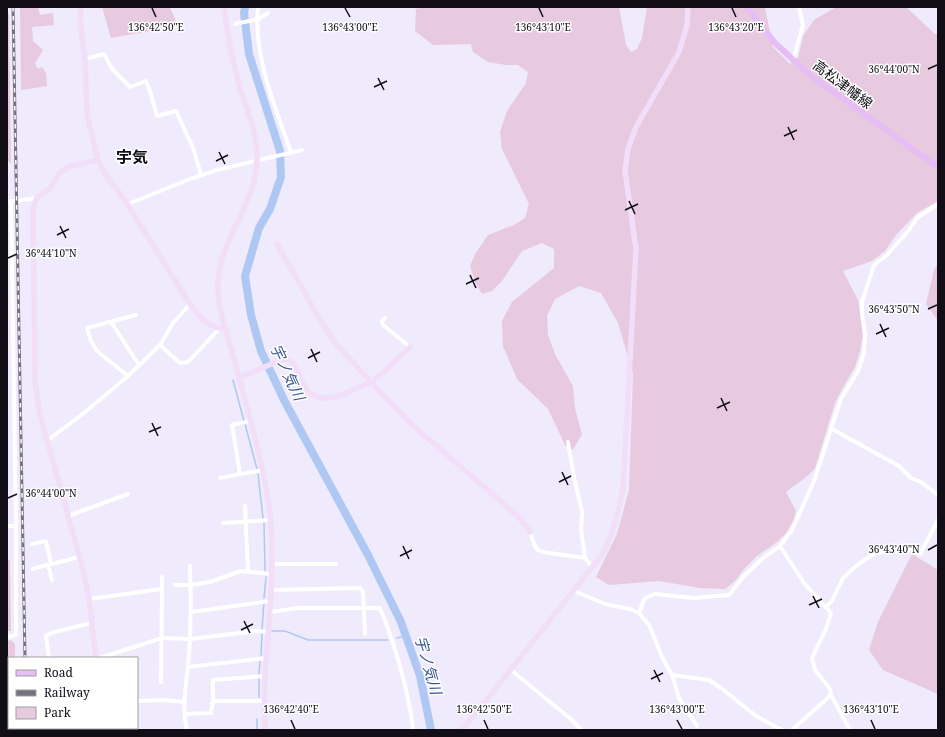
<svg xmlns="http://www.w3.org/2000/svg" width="945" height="737" font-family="'Noto Serif','Noto Sans JP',serif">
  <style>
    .green { fill: #e7cadf }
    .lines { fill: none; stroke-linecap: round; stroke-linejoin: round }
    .stream { stroke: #aec8f3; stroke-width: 1.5 }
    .river { stroke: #aec8f3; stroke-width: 8 }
    .street { stroke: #fff; stroke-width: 4 }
    .secondary { stroke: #f2def9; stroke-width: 5.5 }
    .primary { stroke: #e6bdf4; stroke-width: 6 }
    .rail-casing { stroke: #75717f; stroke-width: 3 }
    .rail { stroke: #fff; stroke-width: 1.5; stroke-dasharray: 4.5; stroke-linecap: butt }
    .ticks { fill: none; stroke: #110e18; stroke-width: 1.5 }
    .labels { text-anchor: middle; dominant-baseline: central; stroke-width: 3; stroke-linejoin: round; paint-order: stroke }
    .street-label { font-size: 14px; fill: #110e18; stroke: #fff }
    .water-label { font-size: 15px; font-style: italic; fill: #36568c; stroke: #fff }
    .quarter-label { font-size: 16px; font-weight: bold; fill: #110e18; stroke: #fff }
    .ticks-label { font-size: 10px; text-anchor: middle; fill: #110e18; stroke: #fff; stroke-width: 3; stroke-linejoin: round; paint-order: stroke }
  </style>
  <rect width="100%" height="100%" fill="#efeafc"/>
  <!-- green -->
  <g class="green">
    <polygon points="20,7 38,7 40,15 53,13 54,25 32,27 33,41 43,50 35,63 38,69 42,67 46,73 47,86 21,90"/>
    <polygon points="102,7 170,7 178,26 111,38"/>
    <path d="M 423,7 L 619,7 L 626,45 L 631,52 L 637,49 L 642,38 L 647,7 L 765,7 L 773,47 L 790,64 L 798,58 L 803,36 L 814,20 L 836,7 L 906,7 L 935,34 L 938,34 L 938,201 L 917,213 L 896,235 L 885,251 L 872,261 L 843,271 L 858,300 L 863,333 L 860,351 L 855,367 L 842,389 L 835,403 L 815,468 C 807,478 796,484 786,492 L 796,511 L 793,521 L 786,533 L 777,542 L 757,556 L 745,568 L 735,581 L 725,589 L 700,588 L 659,581 L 609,585 L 596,577 L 617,534 L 629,490 L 633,374 L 618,323 L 601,293 L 579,286 L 555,299 L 547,316 L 548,335 L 555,354 L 573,386 L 575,409 L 582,434 L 573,450 L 565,445 L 548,409 L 517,379 L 503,346 L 502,321 L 512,302 L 554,268 L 554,249 L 542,243 L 522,251 L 502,281 L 492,291 L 482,294 L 476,284 L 470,266 L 475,254 L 488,235 L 514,225 L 525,218 L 529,204 L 502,149 L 500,132 L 507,111 L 526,83 L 528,72 L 518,65 L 506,65 L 488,62 L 473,52 L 471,44 L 433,45 L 415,31 L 416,9 Z"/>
    <polygon points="7,14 9,14 11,164 7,160"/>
    <polygon points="938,264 938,321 926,304 934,270"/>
    <polygon points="912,554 938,570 938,694 883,670 869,650 878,622"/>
    <polygon points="7,560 10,560 11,631 7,631"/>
    <polygon points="11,640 15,644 15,658 9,658 9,688 7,689 7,641"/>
  </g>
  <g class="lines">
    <!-- stream -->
    <g class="stream">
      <polyline points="233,380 244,421"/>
      <polyline points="245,424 257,469"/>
      <polyline points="258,474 263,518"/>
      <polyline points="264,522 265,571"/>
      <polyline points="264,598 266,577"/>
      <polyline points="262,629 264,602"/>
      <polyline points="272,631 285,631 308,640 388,640"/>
      <polyline points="397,638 406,636"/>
      <polyline points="261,655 262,633"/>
      <polyline points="259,674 260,661"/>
      <polyline points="259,697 259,678"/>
      <polyline points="257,730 257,719"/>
    </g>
    <!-- river -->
    <polyline class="river" points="245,7 244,13 249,54 280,151 281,177 270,209 259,228 245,276 251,315 261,351 284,400 368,555 401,622 420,676 431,730"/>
    <!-- street -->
    <g class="street">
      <path d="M 258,7 C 253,55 275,107 291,152"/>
      <polyline points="235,24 258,19 268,13"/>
      <polyline points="85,59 104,54 112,69 130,87 146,81 150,91 157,116 176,111 193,148 201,175"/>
      <polyline points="793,60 803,25 799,7"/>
      <polyline points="7,202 37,198"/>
      <polyline points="128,204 190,179 217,170 302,150"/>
      <polyline points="385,318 382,321 383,325 410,347"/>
      <polyline points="111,322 139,365"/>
      <polyline points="160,345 180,363 188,362 220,328"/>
      <polyline points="128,376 97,351 91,341 87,328 136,315"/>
      <polyline points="832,429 899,466 911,478 921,482 938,495"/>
      <polyline points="48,440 84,413 128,376 160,345 173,323 190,304"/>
      <polyline points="568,442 574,477 582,512 581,529 585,558"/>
      <polyline points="240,474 232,425 251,421"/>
      <polyline points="220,478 263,470"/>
      <polyline points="245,506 248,572"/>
      <polyline points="68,516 128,494"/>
      <polyline points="223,523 270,520"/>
      <polyline points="7,526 16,526"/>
      <polyline points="530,532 535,546 538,550 543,552 585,558 592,567"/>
      <polyline points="32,544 46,541 51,564"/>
      <polyline points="272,564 336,564"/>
      <polyline points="48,565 52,580"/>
      <polyline points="32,569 79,557"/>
      <polyline points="162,577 162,589"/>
      <polyline points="175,585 190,585 210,582 241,571 272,574"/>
      <polyline points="272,590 360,588 363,592 365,634"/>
      <polyline points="574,591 605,604 630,609 639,613 649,625 662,657 672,675 679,698 697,726"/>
      <polyline points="89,599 162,589 161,682"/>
      <polyline points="826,607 832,601 843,578 856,566 875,553 910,550 920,554 938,520"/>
      <polyline points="191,612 271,601"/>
      <path d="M 270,612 L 298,608 L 380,608 C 391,634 398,657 405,685 C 408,700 412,715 413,730"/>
      <polyline points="639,613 644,600 647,597 655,594 693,598 729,595 743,577 762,559 780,546"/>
      <polyline points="7,637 16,635 16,526 11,202"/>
      <polyline points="49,658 46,636 51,633 91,623"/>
      <polyline points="100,658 162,638 190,639 257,631 269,632"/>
      <polyline points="188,667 267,658"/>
      <polyline points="511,670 572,720 581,730"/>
      <polyline points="672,675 709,680 721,688 756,716 782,730"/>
      <polyline points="137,701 164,700 185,702"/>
      <polyline points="213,701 265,701"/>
      <polyline points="185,714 211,713 213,701 213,680 265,676"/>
      <polyline points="66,728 66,730"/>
      <path d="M 187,730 C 181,707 187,680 189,656 C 191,626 191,596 190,566"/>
      <polyline points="792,730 831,695"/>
      <polyline points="850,730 831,695 830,689 815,670 812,658 826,629 831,613 804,583 780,546 792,530 814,481 841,399 858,371 864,353 865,336 862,313 862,302 874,265 886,256 909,230 917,218 938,204"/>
    </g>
    <!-- secondary -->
    <g class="secondary">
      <path d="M 81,7 L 80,21 L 85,59 L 87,114 L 98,160 L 105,174 L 126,202 L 190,304 C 201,319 207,327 226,329"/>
      <path d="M 224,7 C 227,33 232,59 239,84 C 246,109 258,133 257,159 C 257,206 215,243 218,290 C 219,312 227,334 233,355 C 246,406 262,455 269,507 C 276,563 269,619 265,674 C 264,693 265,711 265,730"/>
      <polyline points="277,244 315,311 335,343 371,382 411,424 519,517 530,532"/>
      <path d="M 239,378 L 283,359 C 299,357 299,385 310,393 C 324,404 343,395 357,388 C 362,386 367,385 371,382 C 385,372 398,358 410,347"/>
      <polyline points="96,658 89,599 82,566 39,411 35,379 33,208 37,198 49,189 60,173 68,167 98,160"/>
      <polyline points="98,730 98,728"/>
      <path d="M 460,730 L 466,725 L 488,698 L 605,551 C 613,530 619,511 623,489 L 636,249 L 625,171 L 628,149 L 636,127 L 679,52 L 687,25 L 688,7"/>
    </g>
    <!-- primary -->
    <polyline class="primary" points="747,7 775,43 811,76 938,167"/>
    <!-- rail casing -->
    <g class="rail-casing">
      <g id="rail">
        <polyline points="13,7 25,658"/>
        <polyline points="26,728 26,730"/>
      </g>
    </g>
    <!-- rail -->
    <use href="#rail" class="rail"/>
  </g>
  <!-- ticks -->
  <path class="ticks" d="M 152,8 L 156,17M 345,8 L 350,17M 539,8 L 543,17M 732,8 L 736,17M 928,69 L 937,65M 378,78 L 384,90M 374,87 L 387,81M 788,127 L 794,140M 784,136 L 797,130M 219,152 L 225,164M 216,161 L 228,155M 629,201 L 635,214M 625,210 L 638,204M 60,226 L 66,238M 57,235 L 69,229M 8,258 L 17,254M 470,275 L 476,288M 466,284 L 479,278M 928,309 L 937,305M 880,324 L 886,337M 876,334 L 889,328M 311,349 L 317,362M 308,358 L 320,352M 721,398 L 727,411M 717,408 L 730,402M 152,423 L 158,436M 149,432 L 161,427M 562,472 L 568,485M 559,482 L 571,476M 8,498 L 17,494M 403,546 L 409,559M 928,550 L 937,545M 400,556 L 412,550M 813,596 L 819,608M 809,605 L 822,599M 244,621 L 250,633M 241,630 L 253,624M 654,670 L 660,682M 651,679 L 663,673M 291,720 L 295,729M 484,720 L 488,729M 677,720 L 682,729M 871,720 L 875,729"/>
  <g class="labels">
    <!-- street labels -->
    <g class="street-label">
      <text transform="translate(843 84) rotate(37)">高松津幡線</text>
    </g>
    <!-- water labels -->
    <g class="water-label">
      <text transform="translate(288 372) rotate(65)">宇ノ気川</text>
      <text transform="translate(429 665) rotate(74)">宇ノ気川</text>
    </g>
    <!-- quarter labels -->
    <g class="quarter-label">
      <text x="132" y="157">宇気</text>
    </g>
  </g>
  <g class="ticks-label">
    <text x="156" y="31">136°42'50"E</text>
    <text x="350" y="31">136°43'00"E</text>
    <text x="543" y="31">136°43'10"E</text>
    <text x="736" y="31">136°43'20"E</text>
    <text x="894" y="73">36°44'00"N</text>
    <text x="51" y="257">36°44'10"N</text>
    <text x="894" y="313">36°43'50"N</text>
    <text x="51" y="497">36°44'00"N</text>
    <text x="894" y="553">36°43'40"N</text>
    <text x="484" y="713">136°42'50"E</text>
    <text x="677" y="713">136°43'00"E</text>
    <text x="871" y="713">136°43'10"E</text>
    <text x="291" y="713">136°42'40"E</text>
  </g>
  <!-- border -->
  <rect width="945" height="737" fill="none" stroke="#110e18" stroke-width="16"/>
  <!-- legend -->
  <rect x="8" y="657" width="130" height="72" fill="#ffffff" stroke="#a09fa3"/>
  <rect x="16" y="670" width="20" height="6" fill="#e6bdf4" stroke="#a09fa3"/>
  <text x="44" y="677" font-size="12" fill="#110e18">Road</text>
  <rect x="16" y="690" width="20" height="6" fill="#75717f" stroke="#a09fa3"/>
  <text x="44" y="697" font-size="12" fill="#110e18">Railway</text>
  <rect x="16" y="707" width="20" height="12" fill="#e7cadf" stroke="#a09fa3"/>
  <text x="44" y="717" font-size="12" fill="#110e18">Park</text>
</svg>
